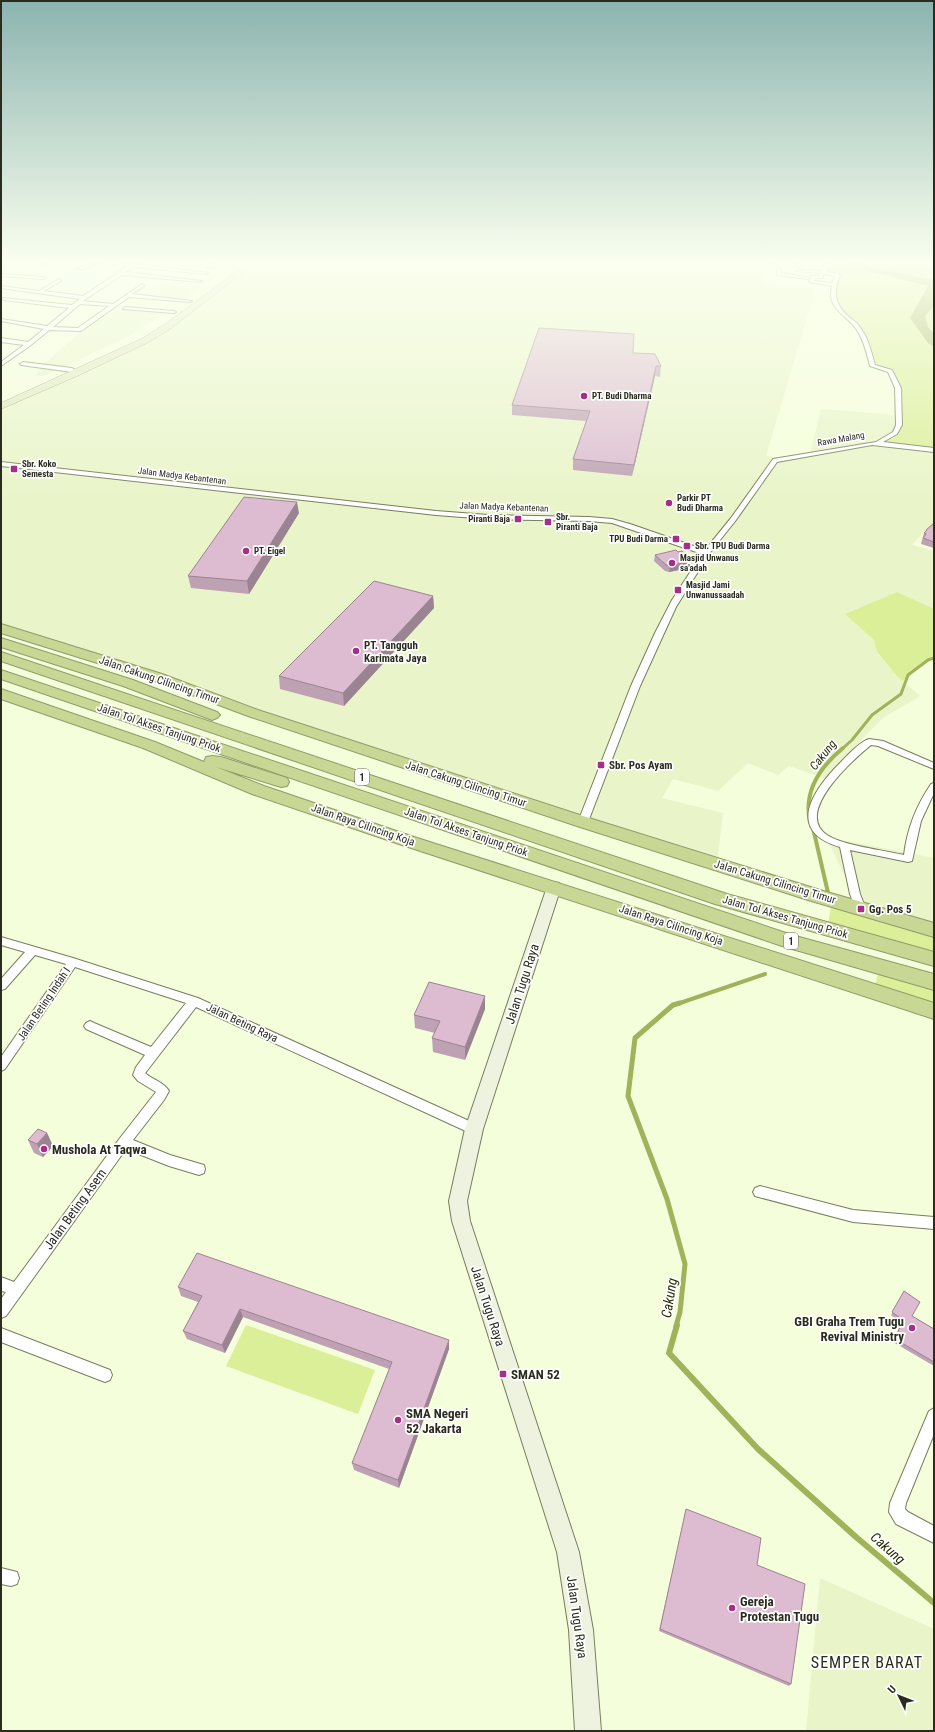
<svg xmlns="http://www.w3.org/2000/svg" width="935" height="1732" font-family="'Roboto Condensed',sans-serif">
  <style>
    .built { fill: #e9f4c9 }
    .green { fill: #dbee98 }
    .water { fill: #a1b35a }
    .lines { fill: none; stroke-linecap: round; stroke-linejoin: round }
    .stream-far3 { stroke: #a1b35a; stroke-width: 3 }
    .stream-far2 { stroke: #a1b35a; stroke-width: 4 }
    .stream-far1 { stroke: #a1b35a; stroke-width: 5 }
    .stream { stroke: #a1b35a; stroke-width: 6 }
    .street-casing { stroke: #767e5e; stroke-width: 2 }
    .secondary-casing { stroke: #767e5e; stroke-width: 2 }
    .primary-casing { stroke: #909b6b; stroke-width: 1 }
    .highway-casing { stroke: #909b6b; stroke-width: 2 }
    .street { fill: #fff; fill-rule: evenodd }
    .secondary { fill: #eef3df; fill-rule: evenodd }
    .primary { fill: #dee7bf; fill-rule: evenodd }
    .highway { fill: #c8d794; fill-rule: evenodd }
    .wall { fill: #bea2b4 }
    .shaded-wall { fill: #9b8492 }
    .building { fill: #ddbcd1; stroke: #9b8492 }
    .poi-dot { fill: #a52f86; stroke: #fff; stroke-width: 1.5 }
    .labels { text-anchor: middle; dominant-baseline: central; stroke-width: 3.5; stroke-linejoin: round; paint-order: stroke }
    .far-poi-label { font-size: 9px; font-weight: bold; fill: #292c1f; stroke: #fff; text-anchor: start }
    .far-street-label { font-size: 9px; fill: #292c1f; stroke: #fff }
    .shield { fill: #fff; stroke: #696b62; stroke-width: 1 }
    .shield-label { font-size: 10px; font-weight: bold; fill: #292c1f }
    .poi-label { font-size: 11px; font-weight: bold; fill: #292c1f; stroke: #fff; text-anchor: start }
    .street-label { font-size: 11px; fill: #292c1f; stroke: #fff }
    .water-label { font-size: 12px; font-style: italic; fill: #282f09; stroke: #fff }
    .near-street-label { font-size: 13px; fill: #292c1f; stroke: #fff }
    .near-poi-label { font-size: 13px; font-weight: bold; fill: #292c1f; stroke: #fff; text-anchor: start }
    .near-water-label { font-size: 14px; font-style: italic; fill: #282f09; stroke: #fff }
    .near-quarter-label { font-size: 16px; letter-spacing: 1px; fill: #292c1f; stroke: #fff }
  </style>
  <rect width="100%" height="100%" fill="#f5fedb"/>
  <!-- built -->
  <g class="built">
    <polygon points="138,262 213,262 202,269 135,263"/>
    <polygon points="219,262 238,262 182,300 141,296 160,284 201,286"/>
    <polygon points="261,262 753,262 767,285 816,287 766,456 779,459 810,454 821,409 898,415 934,450 934,525 928,527 912,545 934,551 934,609 897,592 845,614 874,640 877,653 896,675 920,696 883,718 838,764 829,780 789,766 778,775 748,763 718,791 673,779 662,798 723,813 717,864 566,823 441,782 1,630 1,408 62,382 157,337"/>
    <polygon points="111,306 167,312 127,337 44,376 34,376 45,363 79,333 77,333"/>
    <polygon points="826,837 934,858 934,930 861,909"/>
    <polygon points="820,1578 934,1629 934,1731 806,1731"/>
  </g>
  <!-- green -->
  <g class="green">
    <polygon points="834,262 934,262 934,450 878,443 895,433 899,425 898,388 890,371 873,366 869,349 856,325 847,317 832,294 838,275 823,272 827,263"/>
    <polygon points="897,592 934,609 934,659 919,665 903,681 896,675 877,652 874,640 845,614"/>
    <polygon points="831,906 934,930 934,959 828,924"/>
    <polygon points="880,967 934,982 934,1010 873,992"/>
    <polygon points="246,1325 375,1370 358,1414 226,1366"/>
  </g>
  <!-- water -->
  <polygon class="water" points="842,262 858,262 873,268 934,280 934,306 925,316 928,327 934,333 934,347 928,343 910,318 928,286 864,270"/>
  <g class="lines">
    <!-- stream-far3 -->
    <polyline class="stream-far3" points="842,749 852,740 872,715 901,694 908,675 928,660 934,658"/>
    <!-- stream-far2 -->
    <g class="stream-far2">
      <path d="M 810,822 C 803,791 820,767 843,748"/>
      <polyline points="813,828 829,897"/>
      <polyline points="677,1004 765,974"/>
    </g>
    <!-- stream-far1 -->
    <polyline class="stream-far1" points="676,1326 680,1312 685,1264 667,1199 628,1096 635,1038 673,1005 680,1003"/>
    <!-- stream -->
    <polyline class="stream" points="677,1325 669,1353 758,1449 856,1537 934,1603"/>
    <!-- street casing -->
    <g class="street-casing">
      <g id="street">
        <polygon points="45,262 50,262 41,265 41,263"/>
        <path d="M 95,262 L 131,264 L 135,262 L 139,262 L 136,264 L 208,273 L 206,274 L 133,267 L 125,272 L 202,281 L 200,282 L 122,275 L 83,301 L 113,304 L 142,284 L 144,286 L 132,294 L 192,301 L 190,302 L 129,297 L 81,331 L 49,330 L 31,345 L 1,366 L 1,362 L 24,345 L 1,342 L 1,338 L 28,342 L 44,329 L 1,321 L 1,319 L 47,326 L 69,308 L 4,300 L 2,298 L 72,305 L 80,299 L 1,288 L 1,286 L 39,291 L 59,279 L 61,281 L 44,291 L 83,296 L 128,266 L 99,263 L 81,270 L 77,269 ZM 80,304 L 109,306 L 78,328 L 53,327 Z"/>
        <polygon points="213,262 217,262 212,268 208,268"/>
        <polygon points="771,262 775,262 774,264 781,269 781,273 810,278 808,279 777,275 777,269 770,265"/>
        <polygon points="802,262 807,262 799,267 795,266"/>
        <path d="M 825,262 L 831,262 L 826,271 L 840,275 C 833,293 834,303 849,317 C 852,320 856,321 858,325 C 868,336 871,351 875,365 L 892,370 L 901,388 L 902,425 L 897,434 L 883,442 L 934,448 L 934,452 L 872,445 L 777,462 L 736,520 L 709,554 L 676,607 L 640,686 L 588,822 L 583,825 L 578,822 L 631,686 L 655,633 L 672,600 L 702,554 L 612,523 L 589,521 L 488,519 L 436,515 L 1,466 L 1,462 L 436,511 L 488,515 L 589,517 L 612,519 L 630,524 L 705,550 L 731,518 L 773,459 L 876,442 L 893,432 L 896,425 L 895,388 L 888,372 L 870,366 C 867,354 864,341 857,330 C 847,314 826,310 832,286 L 809,282 L 811,276 L 819,276 L 820,273 L 796,271 L 798,270 L 821,271 ZM 824,274 L 835,276 L 832,283 L 814,281 L 815,278 L 822,278 Z"/>
        <polygon points="1,274 43,277 45,278 43,279 1,276"/>
        <polygon points="125,307 174,311 176,312 174,313 123,309"/>
        <polygon points="23,362 72,368 75,370 72,372 21,365 20,364"/>
        <path d="M 869,739 L 883,741 L 934,763 L 934,769 L 878,746 L 871,745 C 854,759 793,812 827,835 C 844,846 883,850 904,855 C 907,829 916,806 931,784 L 934,783 L 934,793 L 921,821 L 912,861 L 908,862 L 850,850 L 860,894 L 866,909 L 865,912 L 857,912 L 850,894 L 840,847 C 785,831 813,790 840,763 C 848,755 859,742 869,739 Z"/>
        <path d="M 1,937 L 73,958 L 198,998 L 478,1125 L 480,1129 L 478,1133 L 474,1134 L 470,1133 L 196,1007 L 146,1072 L 145,1073 C 153,1080 164,1082 169,1091 L 164,1100 L 133,1140 L 170,1155 L 204,1165 L 205,1169 L 204,1173 L 199,1175 L 169,1166 L 126,1149 L 6,1316 L 1,1318 L 1,1299 L 6,1292 L 1,1291 L 1,1277 L 14,1282 L 120,1138 L 156,1092 L 138,1081 L 133,1075 L 136,1067 L 145,1055 L 86,1029 L 84,1026 L 86,1023 L 90,1021 L 94,1023 L 151,1047 L 186,1003 L 75,967 L 5,1069 L 1,1071 L 1,1057 L 66,964 L 35,955 L 5,989 L 1,990 L 1,979 L 25,952 L 1,945 Z"/>
        <polygon points="760,1186 853,1210 934,1217 934,1229 853,1222 755,1196 753,1192 755,1188"/>
        <polygon points="1,1328 110,1370 112,1375 110,1380 105,1382 1,1342"/>
        <polygon points="934,1408 934,1434 906,1503 905,1509 908,1512 934,1526 934,1543 896,1524 889,1512 890,1503 929,1411"/>
        <polygon points="1,1568 17,1572 19,1578 17,1584 11,1586 1,1584"/>
      </g>
    </g>
    <!-- secondary casing -->
    <g class="secondary-casing">
      <polygon id="secondary" points="554,882 559,883 561,887 483,1129 467,1201 470,1221 579,1552 593,1630 601,1731 575,1731 569,1630 557,1552 452,1221 449,1201 465,1129 547,887 549,883"/>
    </g>
    <!-- primary casing -->
    <g class="primary-casing">
      <polygon id="primary" points="250,262 257,262 170,329 147,343 75,377 1,409 1,403 141,339 164,325"/>
    </g>
    <!-- highway casing -->
    <g class="highway-casing">
      <g id="highway">
        <polygon points="1,624 162,674 258,710 589,818 820,890 934,923 934,937 808,900 577,826 248,716 152,680 1,633"/>
        <polygon points="1,638 133,680 217,712 220,715 217,718 212,720 207,718 123,686 1,647"/>
        <polygon points="1,652 727,894 934,952 934,966 715,904 1,661"/>
        <polygon points="1,670 792,935 934,974 934,990 782,946 1,679"/>
        <polygon points="1,689 155,742 204,762 206,757 212,756 221,757 287,778 289,782 287,786 281,787 216,767 264,786 414,837 934,1003 934,1019 402,845 252,794 143,748 1,699"/>
      </g>
    </g>
    <!-- street -->
    <use href="#street" class="street"/>
    <!-- secondary -->
    <use href="#secondary" class="secondary"/>
    <!-- primary -->
    <use href="#primary" class="primary"/>
    <!-- highway -->
    <use href="#highway" class="highway"/>
  </g>
  <!-- wall -->
  <g class="wall">
    <polygon points="633,353 661,366 660,377 655,376 632,476 573,470 573,459 586,421 512,415 512,405"/>
    <polygon points="299,513 249,594 191,588 188,576"/>
    <polygon points="934,523 934,548 921,544 924,533 926,530"/>
    <polygon points="655,555 691,565 689,565 689,568 669,572 665,571 654,561"/>
    <polygon points="433,596 434,608 344,706 280,689 279,676"/>
    <polygon points="485,996 485,1009 465,1060 433,1052 432,1038 435,1033 415,1028 414,1015"/>
    <polygon points="47,1133 53,1146 43,1157 34,1153 28,1140"/>
    <polygon points="178,1287 449,1349 399,1488 354,1470 352,1463 389,1369 243,1317 225,1353 187,1339 183,1331 198,1302 181,1296"/>
    <polygon points="904,1291 912,1316 934,1329 934,1366 893,1342 901,1323 891,1315"/>
    <polygon points="686,1509 757,1565 791,1684 789,1686 659,1631"/>
  </g>
  <!-- shaded-wall -->
  <g class="shaded-wall">
    <polygon points="656,366 655,376 632,476 634,465"/>
    <polygon points="297,502 299,513 249,594 247,581"/>
    <polygon points="692,559 691,565 689,565 689,568 669,572 670,566"/>
    <polygon points="433,596 434,608 344,706 343,693"/>
    <polygon points="485,996 485,1009 465,1060 465,1047"/>
    <polygon points="47,1133 53,1146 43,1157 37,1144"/>
    <polygon points="240,1309 243,1317 225,1353 222,1345"/>
    <polygon points="449,1340 449,1349 399,1488 398,1480"/>
  </g>
  <!-- building -->
  <g class="building">
    <polygon points="539,328 634,334 633,353 655,354 661,366 656,366 634,465 573,459 590,411 512,405"/>
    <polygon points="244,497 297,502 247,581 188,576"/>
    <polygon points="934,523 934,542 923,538 926,534 924,533 927,530 926,530"/>
    <polygon points="676,550 678,552 682,551 692,559 688,560 690,561 670,566 666,565 655,555"/>
    <polygon points="374,581 433,596 343,693 279,676"/>
    <polygon points="429,982 485,996 465,1047 432,1038 440,1021 414,1015"/>
    <polygon points="38,1129 47,1133 37,1144 28,1140"/>
    <polygon points="197,1253 449,1340 398,1480 352,1463 392,1362 240,1309 222,1345 183,1331 202,1296 178,1287"/>
    <polygon points="904,1291 920,1302 912,1316 934,1329 934,1362 895,1339 903,1320 892,1312"/>
    <polygon points="686,1509 761,1538 757,1565 805,1584 791,1684 660,1629"/>
  </g>
  <!-- sky -->
  <linearGradient id="sky" x2="0" y2="1"><stop stop-color="#8bb4af"/><stop offset="0.52" stop-color="#faffef"/><stop offset="1" stop-color="#faffef" stop-opacity="0"/></linearGradient>
  <rect width="935" height="504" fill="url(#sky)"/>
  <!-- markers -->
  <g class="poi-dot">
    <circle cx="584" cy="396" r="4"/>
    <rect x="10" y="465" width="8" height="8" rx="2"/>
    <circle cx="669" cy="503" r="4"/>
    <rect x="514" y="515" width="8" height="8" rx="2"/>
    <rect x="544" y="518" width="8" height="8" rx="2"/>
    <rect x="672" y="535" width="8" height="8" rx="2"/>
    <rect x="683" y="542" width="8" height="8" rx="2"/>
    <circle cx="246" cy="551" r="4"/>
    <circle cx="672" cy="563" r="4"/>
    <rect x="674" y="586" width="8" height="8" rx="2"/>
    <circle cx="356" cy="651" r="4"/>
    <rect x="597" y="761" width="8" height="8" rx="2"/>
    <rect x="857" y="905" width="8" height="8" rx="2"/>
    <circle cx="44" cy="1149" r="4"/>
    <circle cx="912" cy="1328" r="4"/>
    <rect x="499" y="1370" width="8" height="8" rx="2"/>
    <circle cx="398" cy="1420" r="4"/>
    <circle cx="732" cy="1608" r="4"/>
  </g>
  <g class="labels">
    <!-- far-poi labels -->
    <g class="far-poi-label">
      <text x="592" y="396">PT. Budi Dharma</text>
      <text x="22" y="464">Sbr. Koko<tspan x="22" dy="10">Semesta</tspan></text>
      <text x="677" y="498">Parkir PT<tspan x="677" dy="10">Budi Dharma</tspan></text>
      <text x="556" y="517">Sbr.<tspan x="556" dy="10">Piranti Baja</tspan></text>
      <text x="510" y="519" text-anchor="end">Piranti Baja</text>
      <text x="668" y="539" text-anchor="end">TPU Budi Darma</text>
      <text x="695" y="546">Sbr. TPU Budi Darma</text>
      <text x="254" y="551">PT. Eigel</text>
      <text x="680" y="558">Masjid Unwanus<tspan x="680" dy="10">sa'adah</tspan></text>
      <text x="686" y="585">Masjid Jami<tspan x="686" dy="10">Unwanussaadah</tspan></text>
    </g>
    <!-- far-street labels -->
    <g class="far-street-label">
      <text transform="translate(841 439) rotate(-10)">Rawa Malang</text>
      <text transform="translate(182 476) rotate(7)">Jalan Madya Kebantenan</text>
      <text transform="translate(504 507) rotate(2)">Jalan Madya Kebantenan</text>
    </g>
    <!-- shield labels -->
    <g class="shield">
      <rect x="355" y="769" width="14" height="16" rx="3"/>
      <rect x="784" y="933" width="14" height="16" rx="3"/>
    </g>
    <g class="shield-label">
      <text x="362" y="777">1</text>
      <text x="791" y="941">1</text>
    </g>
    <!-- poi labels -->
    <g class="poi-label">
      <text x="364" y="645">PT. Tangguh<tspan x="364" dy="13">Karimata Jaya</tspan></text>
      <text x="609" y="765">Sbr. Pos Ayam</text>
      <text x="869" y="909">Gg. Pos 5</text>
    </g>
    <!-- street labels -->
    <g class="street-label">
      <text transform="translate(159 680) rotate(19)">Jalan Cakung Cilincing Timur</text>
      <text transform="translate(159 728) rotate(19)">Jalan Tol Akses Tanjung Priok</text>
      <text transform="translate(466 784) rotate(18)">Jalan Cakung Cilincing Timur</text>
      <text transform="translate(363 825) rotate(19)">Jalan Raya Cilincing Koja</text>
      <text transform="translate(466 832) rotate(19)">Jalan Tol Akses Tanjung Priok</text>
      <text transform="translate(775 882) rotate(17)">Jalan Cakung Cilincing Timur</text>
      <text transform="translate(785 917) rotate(16)">Jalan Tol Akses Tanjung Priok</text>
      <text transform="translate(671 925) rotate(18)">Jalan Raya Cilincing Koja</text>
      <text transform="translate(44 1004) rotate(-56)">Jalan Beting Indah I</text>
      <text transform="translate(242 1023) rotate(25)">Jalan Beting Raya</text>
    </g>
    <!-- water labels -->
    <g class="water-label">
      <text transform="translate(823 755) rotate(-51)">Cakung</text>
    </g>
    <!-- near-street labels -->
    <g class="near-street-label">
      <text transform="translate(522 984) rotate(-72)">Jalan Tugu Raya</text>
      <text transform="translate(75 1209) rotate(-54)">Jalan Beting Asem</text>
      <text transform="translate(488 1306) rotate(72)">Jalan Tugu Raya</text>
      <text transform="translate(577 1617) rotate(82)">Jalan Tugu Raya</text>
    </g>
    <!-- near-poi labels -->
    <g class="near-poi-label">
      <text x="52" y="1149">Mushola At Taqwa</text>
      <text x="904" y="1321" text-anchor="end">GBI Graha Trem Tugu<tspan x="904" dy="15">Revival Ministry</tspan></text>
      <text x="511" y="1374">SMAN 52</text>
      <text x="406" y="1413">SMA Negeri<tspan x="406" dy="15">52 Jakarta</tspan></text>
      <text x="740" y="1601">Gereja<tspan x="740" dy="15">Protestan Tugu</tspan></text>
    </g>
    <!-- near-water labels -->
    <g class="near-water-label">
      <text transform="translate(669 1298) rotate(-81)">Cakung</text>
      <text transform="translate(888 1548) rotate(41)">Cakung</text>
    </g>
    <!-- near-quarter labels -->
    <g class="near-quarter-label">
      <text x="867" y="1662">SEMPER BARAT</text>
    </g>
  </g>
  <!-- border -->
  <rect width="935" height="1732" fill="none" stroke="#292c1f" stroke-width="4"/>
  <!-- north arrow -->
  <g transform="translate(899 1696) rotate(313)" stroke="#ffffff" stroke-width="3" paint-order="stroke">
  <path d="M0-3L7 15L0 10L-7 15Z" fill="#292c1f"/>
  <text y="-6" font-size="11" font-weight="bold" text-anchor="middle" fill="#292c1f">U</text>
  </g>
</svg>
